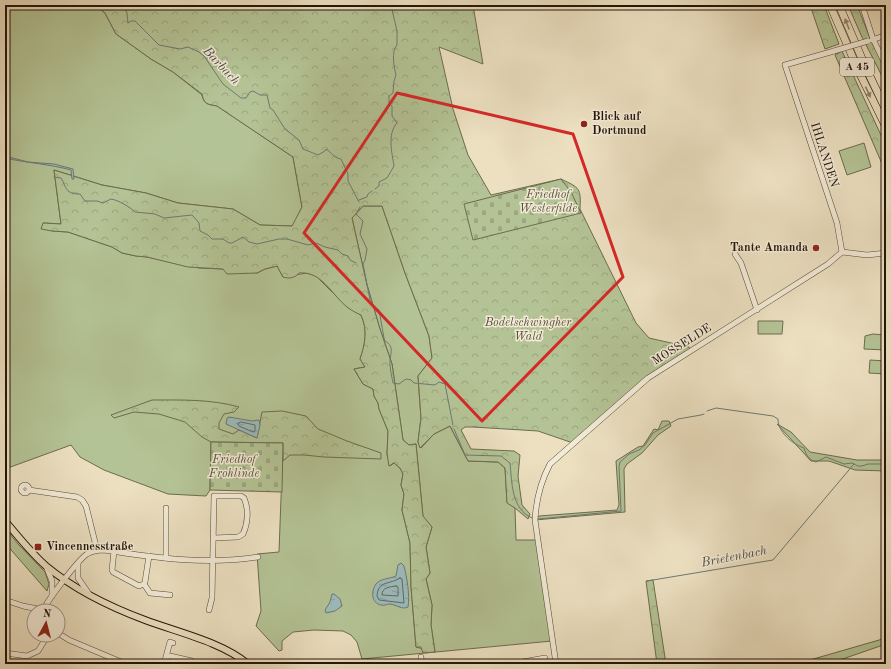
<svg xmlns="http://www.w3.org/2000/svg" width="891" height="669" viewBox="0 0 891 669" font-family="'Old Standard TT',serif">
<defs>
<pattern id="forest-crowns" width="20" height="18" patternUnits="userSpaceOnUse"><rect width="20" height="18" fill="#b4c395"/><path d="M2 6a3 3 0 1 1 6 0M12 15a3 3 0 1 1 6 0" fill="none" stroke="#9aa77f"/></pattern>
<pattern id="cemetery-stones" width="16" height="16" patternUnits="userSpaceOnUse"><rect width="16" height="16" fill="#b4c395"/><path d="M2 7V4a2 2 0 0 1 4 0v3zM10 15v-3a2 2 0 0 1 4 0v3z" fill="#9aa77f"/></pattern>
<pattern id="water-ripples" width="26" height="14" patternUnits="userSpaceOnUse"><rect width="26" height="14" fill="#9cbbbc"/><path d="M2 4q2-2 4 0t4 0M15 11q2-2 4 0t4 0" fill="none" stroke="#86a0a0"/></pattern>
</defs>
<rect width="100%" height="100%" fill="#ece0c1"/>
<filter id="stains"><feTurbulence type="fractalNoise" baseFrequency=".005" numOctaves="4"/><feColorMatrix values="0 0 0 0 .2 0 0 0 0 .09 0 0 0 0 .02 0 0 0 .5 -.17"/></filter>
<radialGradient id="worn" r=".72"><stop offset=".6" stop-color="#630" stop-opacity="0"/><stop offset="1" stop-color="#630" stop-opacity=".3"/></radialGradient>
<!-- grass -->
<g fill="#b4c395" stroke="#6c6c4f">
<path d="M5,5H95L105,13L116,34L151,59L173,72L202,95C204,105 208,104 217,106L293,157L302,207L293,226L260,225L233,209L178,203L146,193L102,185L54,170L61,224L43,223L52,231L68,232L112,247L122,253L136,256L147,257L199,268L223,269L257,273L265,269L277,266L283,277L307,273L316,276L347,307L361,315C368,330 365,345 360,359L365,367L354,369L363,384L373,389L374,396L378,403L379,409L388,431L387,454L390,466L394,463L400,468L403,474L401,485L404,494L402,510L410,543L411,587L416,647L435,652L431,625L432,605L426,579L430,573L426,547L432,527L423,517L416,444L409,445L403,440L392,364L380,329L367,285L352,218L363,206H382L405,273L429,336L432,358L418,376L421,418L418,442L421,448L434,434L450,426L468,461L498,462L505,468L507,502L515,508L516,540H537L552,641L362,659L357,642L351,635L343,631L314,630L293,632L282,641V650L279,651L256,626L261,611L257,554L279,552L283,444L211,442L210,490L206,496L168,494L104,470L80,457L71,445L5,469Z"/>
<path d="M864,143L871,167L847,175L839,151Z"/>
<path d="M758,321H783L782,334H758Z"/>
<path d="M873,334L886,335V350L864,349L865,336Z"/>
<path d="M870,360L886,361V374L869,373Z"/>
<path d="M662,421H669L671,426L658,435L642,453L627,464L624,469L625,512L535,520L539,516L617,510L619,505L616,461L638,447L643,446L654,429L658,430Z"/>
<path d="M777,424L791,432L810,452L857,460H886V471L855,470L829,461H811Z"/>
<path d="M5,528L18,544L45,572L49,584L47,591L5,543Z"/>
<path d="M886,638V644L837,661L835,664H796Z"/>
</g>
<!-- forest -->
<g fill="url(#forest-crowns)" stroke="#6c6c4f">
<path d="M95,5H473L483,64L439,47L453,109L468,155L491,195L561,179C580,188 581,188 580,209L636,323L649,338L689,347L690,350L658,370L573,443L538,431L473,427H465L461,430L471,449L514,451L520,455L518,476L522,505L530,514L528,519L515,508L507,503L505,468L498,462L468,461L450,426L434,434L420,448L418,442L421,418L418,376L432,358L429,336L405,273L382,206H363L352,218L367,285L380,329L392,364L403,440L409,445L416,444L423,516L432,527L426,547L430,573L426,579L432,605L431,625L435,652L423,653L421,647H416L411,587L410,543L402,510L404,494L401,485L403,474L400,468L394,463L389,466L387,454L388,431L379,409L378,403L374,396L373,389L363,384L354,369L365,367L360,359C365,345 368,330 361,315C356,313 351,310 347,307C331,294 322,271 299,273C295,278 289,279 283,277L277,266L265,269L257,273L227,274L223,269L188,267L147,257L136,256L122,253L112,247L68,232L52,231L41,229L43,223L61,224L54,170L102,185L146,193L178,203L233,209L260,225L292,226L302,207L293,157L217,106C208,104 204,105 202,94L173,72L151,59L116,34L105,13Z"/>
<path d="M810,5H824L839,44L825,49Z"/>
<path d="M848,5H857L872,43L886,69V84L861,35Z"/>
<path d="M842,51L886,146V173L835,55Z"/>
<path d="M152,400C181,400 211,399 239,407L234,412L224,414L219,423V429L233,434L239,430L257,438L262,412L282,411L306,416L318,429L347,441L381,453V459L324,457L304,455H290L283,461V443L211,442L202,437L185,422L159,414L134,412L114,418L111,415Z"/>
<path d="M653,580L666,664H657L646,581Z"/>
</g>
<!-- cemetery -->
<g fill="url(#cemetery-stones)" stroke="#6c6c4f">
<path d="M561,179L571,192L581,213L473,240L464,204Z"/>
<path d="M211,442L283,443L282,492L210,490Z"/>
</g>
<!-- water -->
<g fill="url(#water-ripples)" stroke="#6c7974">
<path d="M5,156L28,162L54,164L73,169L74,179H72L71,170C49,164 27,163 5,158Z"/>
<path d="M229,417L252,421L259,420L260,425L257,438L226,424L227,418Z"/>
<path d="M401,563L404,566C407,577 410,596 408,607C402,610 397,605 390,604C387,604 384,606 381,605C371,603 371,591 376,584C381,578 390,579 396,576L398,565Z"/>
<path d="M332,594H334L340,599L342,606L335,611L326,613L325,610L330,602Z"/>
</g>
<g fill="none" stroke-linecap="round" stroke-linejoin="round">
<!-- shore -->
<g stroke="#606862" stroke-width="1">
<path d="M241,422L255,425V431L253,432L239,426L238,424Z"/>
<path d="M400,578L402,579L404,603L379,600L377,596C378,580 390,585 400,578Z"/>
<path d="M396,586L398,587V596L382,595C382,587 390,587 396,586Z"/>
</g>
<!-- stream -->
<g stroke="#6c7974" stroke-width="1">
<path d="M123,5L127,13L128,23L131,21H135L159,45L180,49L188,47L199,52L204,56L223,84L241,98H246L250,92L253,91L260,95H267L270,108L273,110L285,129L299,140L303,149L318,155L325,151L326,149C332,153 334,158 341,159L348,174V181L359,202"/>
<path d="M54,177L61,178C67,188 65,194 80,194L85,201H97L103,203L111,199C118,200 130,207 135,212L155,214L164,218L192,215L199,223L200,231L208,235L212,239H223L229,243H232L243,237L249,242L257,244L279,239H287L308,245L316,243L325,247L338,250L342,254L348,256L350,260L356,263"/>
<path d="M375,189L379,186V182L387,178L394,166C392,153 387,134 397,123L392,116V106L389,103V96L393,93L394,81L396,75C394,67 391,52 397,45V31L391,5"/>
<path d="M359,200L367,197L368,194L372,191"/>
<path d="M360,207L356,214L363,221L360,234L367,249L365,260L363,264L371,305L379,310L384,338L385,341C396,347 389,355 390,364C390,370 392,377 393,383L399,384L406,379L411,380L414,383L435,385L439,382L445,384L453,425"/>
<path d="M707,411L716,408L773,416L778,419C778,432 792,444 804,448C806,455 809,460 816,462L826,457L844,464L852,463L858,466H862L868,464H886"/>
<path d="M454,429L465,455L501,456L510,463C512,482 511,509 532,518"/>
<path d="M538,519L621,511L619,467L620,462L629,454L639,450L645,445L653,433L678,419L701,415L704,414"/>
<path d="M647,581L773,560L854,464"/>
</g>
<!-- minor casing -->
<g stroke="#554837" stroke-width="6">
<g id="minor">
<path d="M862,5L873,39L886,66"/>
<path d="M872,40L886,35"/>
<path d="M834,51L785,65L837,223L842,252"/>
<path d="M842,252L867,255L886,253"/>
<path d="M735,254L741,263L757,310"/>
<circle cx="25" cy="489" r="4"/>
<path d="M29,490L77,497L82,500L86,506L97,550"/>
<path d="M114,551L112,570L113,572L139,586L144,584L145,582L149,556"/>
<path d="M166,558V508"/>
<path d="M78,564V578L89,594"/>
<path d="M46,566L52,581V596"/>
<path d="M144,584L150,593L170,595"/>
<path d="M5,600L23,606L43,610"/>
<path d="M209,610L212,598L214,496H241L244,498C249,509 248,523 243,534L238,537L214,538"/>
<path d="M43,611C46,602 78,560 87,554C92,551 98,550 104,550C157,558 205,565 258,557"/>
<path d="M58,633L69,640L126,664"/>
<path d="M5,653L27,656L38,651L48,635"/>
<path d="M167,657L170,656L192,661L194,664"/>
<path d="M421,657L422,664"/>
<path d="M164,664L170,642L173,643"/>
<path d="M349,664L352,663"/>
<path d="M511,664L545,658"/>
<path d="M556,664L535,520C536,501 541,481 550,464L648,378L828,264L842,252"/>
</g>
</g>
<!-- major casing -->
<g stroke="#231509" stroke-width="8">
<path id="major" d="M5,521C18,536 31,553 46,566C75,590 110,607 145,620C177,632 222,642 248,664"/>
</g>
<!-- highway casing -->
<g stroke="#231509" stroke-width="8">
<g id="highway">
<path d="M830,5L859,72L886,127"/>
<path d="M839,5L866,68L886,110"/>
</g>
</g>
<!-- minor -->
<use href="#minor" stroke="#f3ebd7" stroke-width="5"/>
<!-- major -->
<use href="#major" stroke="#ece0c1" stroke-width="6"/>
<!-- highway -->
<use href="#highway" stroke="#ece0c1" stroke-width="7"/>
<!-- minor-bridge casing -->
<g stroke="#554837" stroke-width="6" stroke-linecap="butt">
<path id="minor-bridge" d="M834,51L868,41"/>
</g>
<!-- minor-bridge -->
<use href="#minor-bridge" stroke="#f3ebd7" stroke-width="5"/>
</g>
<!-- one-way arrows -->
<defs><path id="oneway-solid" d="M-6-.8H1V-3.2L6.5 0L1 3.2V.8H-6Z"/></defs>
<g fill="#92856e">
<use href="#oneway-solid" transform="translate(847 24) rotate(-112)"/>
<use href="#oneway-solid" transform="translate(868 92) rotate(65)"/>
</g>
<!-- marked area -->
<path fill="none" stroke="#d62828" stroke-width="3" stroke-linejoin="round" d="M397,93L573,134L623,277L482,421L304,233Z"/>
<!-- markers -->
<g fill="#8f2418" stroke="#f3ebd7" stroke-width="1.5">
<circle cx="584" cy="124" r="4"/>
<circle cx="816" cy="248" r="4"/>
<rect x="34" y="543" width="8" height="8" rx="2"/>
</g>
<g text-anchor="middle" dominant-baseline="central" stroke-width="3" stroke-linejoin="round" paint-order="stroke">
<!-- shield labels -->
<rect fill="#f3ebd7" stroke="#615547" stroke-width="1" x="840" y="58" width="34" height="18" rx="3"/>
<g font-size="11" font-weight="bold" fill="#231509">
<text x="857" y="67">A 45</text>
</g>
<!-- poi labels -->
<g font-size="12" font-weight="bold" fill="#231509" stroke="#f3ebd7" text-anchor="start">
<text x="592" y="117">Blick auf<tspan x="592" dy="14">Dortmund</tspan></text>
<text x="808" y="248" text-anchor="end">Tante Amanda</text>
<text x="46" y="547">Vincennesstraße</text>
</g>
<!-- street labels -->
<g font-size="12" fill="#231509" stroke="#f3ebd7">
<text transform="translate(824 155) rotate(72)">IHLANDEN</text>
<text transform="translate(682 345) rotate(-32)">MOSSELDE</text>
</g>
<!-- park labels -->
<g font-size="12" font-style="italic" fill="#56523a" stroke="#f3ebd7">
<text x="548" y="195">Friedhof<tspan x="548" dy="14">Westerfilde</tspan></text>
<text x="528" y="323">Bodelschwingher<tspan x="528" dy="14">Wald</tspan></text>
<text x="234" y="460">Friedhof<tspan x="234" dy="14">Frohlinde</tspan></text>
</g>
<!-- water labels -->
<g font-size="13" font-style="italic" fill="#4d4f48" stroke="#f3ebd7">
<text transform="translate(221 66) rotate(47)">Barbach</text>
<text transform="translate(734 557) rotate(-11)">Brietenbach</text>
</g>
</g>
<!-- margin -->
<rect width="891" height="669" fill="none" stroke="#ece0c1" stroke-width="20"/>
<rect x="6" y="6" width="879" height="657" fill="none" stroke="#231509" stroke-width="2"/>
<rect x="10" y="10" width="871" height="649" fill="none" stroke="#231509"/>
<!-- north arrow -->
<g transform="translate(46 623) rotate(7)"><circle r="19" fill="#f3ebd7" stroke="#a09585"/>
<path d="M0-3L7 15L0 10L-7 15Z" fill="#8f2418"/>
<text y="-6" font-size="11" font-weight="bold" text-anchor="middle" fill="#231509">N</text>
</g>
<rect width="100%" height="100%" filter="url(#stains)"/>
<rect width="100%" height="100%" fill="url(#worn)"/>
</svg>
